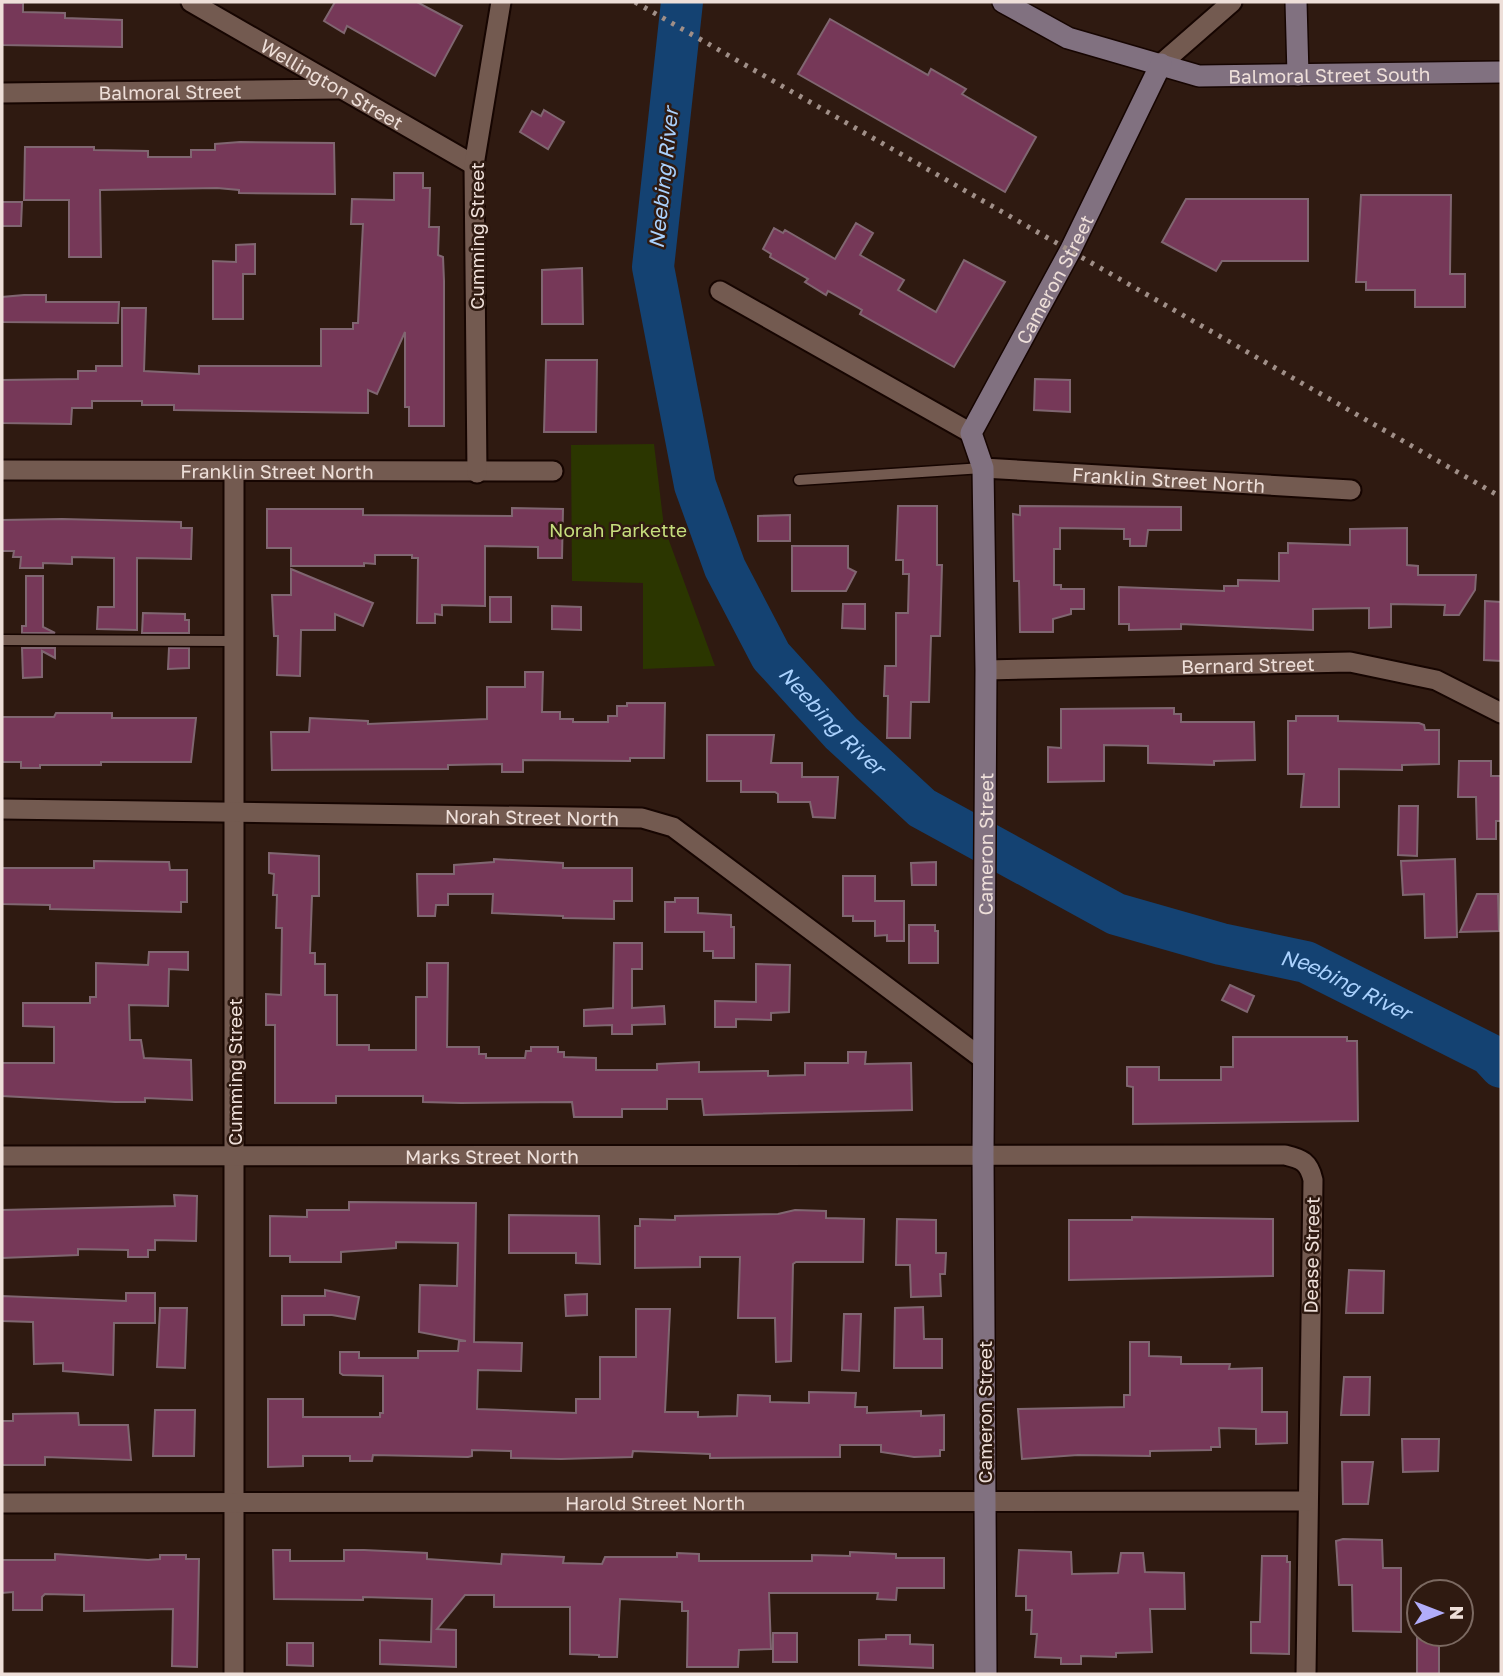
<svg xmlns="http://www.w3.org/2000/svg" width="1503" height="1676" viewBox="0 0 1503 1676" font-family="'Golos Text',sans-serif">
<rect width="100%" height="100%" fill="#2f1a11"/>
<!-- green -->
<path fill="#2b3600" d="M654,444L664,527L715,666L643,669V583L572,581L571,445Z"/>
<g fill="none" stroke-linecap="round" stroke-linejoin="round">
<!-- river -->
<path stroke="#144272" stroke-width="42" id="s1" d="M682,2L653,267L695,485L725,568L771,656L841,733L922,808L1116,914L1221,944L1306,962L1489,1054L1501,1067"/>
</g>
<!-- building -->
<g fill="#763858" stroke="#806671" stroke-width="2">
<path d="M335,2H417L462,26L435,76L347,26L344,33L324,21Z"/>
<path d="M2,3H23V12L65,13V18L122,20V47L2,45Z"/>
<path d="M830,19L928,75L931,69L966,89L962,94L1036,137L1005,192L798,74Z"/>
<path d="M544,110L564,122L548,149L520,132L532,111L541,116Z"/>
<path d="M240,142L334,143L335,194L239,193V190L217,188L100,190L101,257H69V200H24L25,147H94V150L148,151V157H191V150H215V144Z"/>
<path d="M394,173H423V188H430L429,227H439L438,255L443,257L444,281V426H409V407H405V332L377,394L368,390V413L174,410V405H142V401H92V408H72L71,424L2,423V380L78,379V371H96V366H122V308H146L144,371L199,374V366H321V329H353V323H358L363,224H351L352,199L394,200Z"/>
<path d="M1361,195H1451L1450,274H1465V307H1415V290H1366V282H1356Z"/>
<path d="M1186,199H1308V261H1222L1216,271L1162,242Z"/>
<path d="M2,202H22L21,226H2Z"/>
<path d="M856,223L873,233L860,255L904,280L898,290L936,312L964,260L1005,282L954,367L860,314L862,310L828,291L826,295L805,282L808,279L770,257L771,254L763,249L774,228L783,233L785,230L835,259Z"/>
<path d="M255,244V274H243V319H213V261L236,262V245Z"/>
<path d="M582,268L583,324H542V270Z"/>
<path d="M24,295H46V302H119L118,323L2,322V297Z"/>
<path d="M546,360H597L596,432H544Z"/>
<path d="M1035,379L1070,380V412L1034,410Z"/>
<path d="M898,506H937V565H942L940,636H931L929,702H911L910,738H887L888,696H884L885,666H896V613H908L909,574H903V560H896Z"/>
<path d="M1020,506L1181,507V530H1148L1146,546H1130V539H1124V529L1060,528V549H1054V585H1061V589H1084V609H1071V614L1053,619V632H1020L1019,581H1014L1013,514L1020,515Z"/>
<path d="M512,508L563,509L562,558H538V547L485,546V606L442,605V615L435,614V623H417L418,558H412V555H375V564L364,563V566H291V548H267V509H363V515L512,516Z"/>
<path d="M790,515V541H758V516Z"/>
<path d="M62,519L181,522V528H192L191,559L137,558V630L97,629L98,607H114V558L72,557V564L43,563V568H20L21,557H13L14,551H2V520Z"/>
<path d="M1407,528V565L1418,566V575H1476L1475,590L1459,615H1444L1445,605L1391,604V627L1369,628V608L1313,609V630L1181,624V629L1129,630V624H1119V587L1224,591V586H1238V580L1279,581V553H1288V543L1350,545V529Z"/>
<path d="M792,546H848V568L856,572L846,591H792Z"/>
<path d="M291,569L373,603L363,626L335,614V630H301L300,676L277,675L278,636H274L272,595H291Z"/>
<path d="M26,576H43V627L55,633H22V626H26Z"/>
<rect x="490" y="597" width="21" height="25"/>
<path d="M1485,601L1501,602V661L1484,660Z"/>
<path d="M843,604H865V629L842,628Z"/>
<path d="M552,606L581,607V630L552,629Z"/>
<path d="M143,613L185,614V620H189V633H142Z"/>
<path d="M22,648H55V658L42,651V677L23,678Z"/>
<path d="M169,648H189V668L168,669Z"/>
<path d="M525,672H543L542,712H560V719H573V722H608V716H617V706H627V703H665L664,758H630V761L523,760V772H502V764L448,765V769L272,770L271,732H309L310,718L368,721V724L487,719V687H525Z"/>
<path d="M1174,708V714H1181V722H1254L1255,760L1214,761V765L1148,763V746L1104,745V781L1048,782V747L1061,748V709Z"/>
<path d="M56,713H112V718H196L191,762H101V765H40V768H21V762H2V717H54Z"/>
<path d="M1296,716H1338V721L1419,723L1424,725L1425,730H1439V764L1402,765V770L1339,769V807H1301L1304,774H1288V721H1296Z"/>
<path d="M707,735H774L771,763H802V777H838L835,818L813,817L810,802H778V794L775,792H741V781H707Z"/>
<path d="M1459,761H1491V776H1501V821H1496V839H1477L1476,797H1458Z"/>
<path d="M1399,806H1418L1417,856L1398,855Z"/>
<path d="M269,853L319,856V896H312L310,953H315V964H325V995H337V1045H369V1050H416V997H427V963H448L447,1047H479V1054H486V1058H525L526,1051H531V1047H558V1052H564V1057L596,1058V1070H657V1064L699,1062V1072L768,1071V1076L805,1075V1063H848V1052H866L865,1064L911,1063L912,1110L704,1115L702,1099H667V1109H622V1117H574L572,1102L461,1103L423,1102V1096H336V1103H275V1025H266V994L281,995L282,928H276L277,895H273L274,874L269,873Z"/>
<path d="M494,859L563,863V868H632V901H614V919L563,918V916L492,913L493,894H448V905H436L435,916H418L417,874H454V865L494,862Z"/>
<path d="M1455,859L1457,937L1425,938L1424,894L1403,895L1401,861Z"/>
<path d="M94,861L169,862L170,870H187V902H181V912L50,909V905L2,904V868H94Z"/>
<path d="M936,862V885H912L911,863Z"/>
<path d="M843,876H875V901H904V941H887V935L875,936V921H853V916H843Z"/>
<path d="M1477,894H1498L1499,931L1460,932Z"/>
<path d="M675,898H698V913L731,915V927H734V958H713V951H704V932H665V902H675Z"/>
<path d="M909,925H935V931H938V963H909Z"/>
<path d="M614,943H642V969H632V1008L664,1006L665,1024L632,1025V1034H612V1025L584,1026V1010L613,1008Z"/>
<path d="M149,952H188V970L169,969L168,1006L129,1005L130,1040H141L144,1058L191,1060L192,1100L145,1098V1102H115L2,1096V1063H54V1027L23,1026V1003H90V997H96V963L148,965Z"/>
<path d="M756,964L790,965L789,1012L771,1013V1020L736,1019V1027H715V1001L756,1002Z"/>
<path d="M1230,985L1254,996L1247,1012L1222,1000Z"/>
<path d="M1233,1037H1347V1041H1357L1358,1121L1133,1124V1087L1127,1086V1067H1159V1080H1221V1067H1233Z"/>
<path d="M174,1195L197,1196L196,1241L155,1240V1250H148V1257H128V1250L78,1249V1255L2,1258V1210L175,1206Z"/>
<path d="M349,1202L476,1203L474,1342L522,1343L521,1371L478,1370L477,1409L576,1413V1399H600V1357H636V1309H670L665,1412H698V1417L737,1416L738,1395L770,1396V1402L809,1403V1392L856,1393L855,1407H867V1413L921,1411V1416L944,1415V1450H940V1456L914,1457L881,1452V1445H840V1457L710,1458V1454L633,1451L632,1457L561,1459L511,1458V1451L472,1450V1456L468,1457L373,1455L372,1461H350V1456H303V1466L268,1467V1399H303V1417H380V1413H383V1376L343,1375L340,1373V1352H359V1358H418V1351H458L459,1341H466L419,1332L420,1285L457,1286L458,1243L396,1242V1248L341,1252V1262H290V1256H270V1216L307,1217V1210H349Z"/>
<path d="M795,1210L826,1211V1218L864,1219L863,1262H796L793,1264L791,1361L776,1362L775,1318H738L740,1257H700V1267L635,1268V1226H640V1219L675,1220V1216L778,1214Z"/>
<path d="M509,1215L599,1216L600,1264L576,1263V1253H509Z"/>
<path d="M1132,1217L1273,1219V1276L1069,1280V1220H1132Z"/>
<path d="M897,1219L936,1220V1253H946L945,1274H940L941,1296L911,1297L910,1265H896Z"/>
<path d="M1349,1270L1384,1271L1383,1313H1346Z"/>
<path d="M325,1290L359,1297L355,1319L332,1315H304V1325H282V1296H325Z"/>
<path d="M126,1293H155V1323H114L113,1375L63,1371V1363L34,1364L33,1322L2,1321V1296L126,1301Z"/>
<path d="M587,1294V1315L566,1316L565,1295Z"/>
<path d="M923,1307L924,1339H942V1368H894L895,1308Z"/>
<path d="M160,1308H187L185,1368L157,1367Z"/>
<path d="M844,1314H861L859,1371L842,1370Z"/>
<path d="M1130,1342H1149V1356L1181,1357V1364H1230L1229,1369L1262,1368V1412H1287V1443L1256,1444V1429L1219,1428L1220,1447H1211V1450L1150,1451V1456L1078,1455L1022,1459L1018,1409L1124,1407V1395H1130Z"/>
<path d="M1344,1377H1370L1369,1415H1341Z"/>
<path d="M155,1410H195L194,1456H153Z"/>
<path d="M78,1413L79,1425H128L131,1460L45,1457V1465H2V1421H13V1414Z"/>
<path d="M1402,1439H1439L1438,1471L1403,1472Z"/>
<path d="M1342,1462H1373L1368,1504H1343Z"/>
<path d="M1343,1539L1382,1540L1383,1568H1401V1632L1353,1631L1352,1585H1339L1336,1541Z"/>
<path d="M273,1550H290V1561H344V1550H364L427,1553V1559L501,1564L502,1554L564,1557L563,1563L602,1564L605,1557H677V1553L699,1554V1561H812V1555L850,1556V1552L896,1554V1558H944V1588H897L896,1600L877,1599L878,1593H769L771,1649L739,1650L738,1667H687L688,1611H682V1602L620,1599L617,1657H599V1655L570,1654V1607H494V1595H465L437,1629L456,1630V1667L380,1664V1640L431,1642L432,1599L363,1597V1600L274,1599Z"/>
<path d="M1019,1550L1071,1552L1072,1574L1118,1573L1121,1553H1143L1145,1572L1184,1573L1185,1609H1150L1152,1652L1116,1653V1657L1081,1656V1664H1061V1658L1035,1657L1037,1634H1031L1032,1610H1026V1596H1016Z"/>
<path d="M55,1554L148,1560L160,1559V1555H186V1559H199L197,1667L172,1666L173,1609L84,1611V1595L45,1594L42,1597V1610H13V1592L2,1593V1560H55Z"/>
<path d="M1262,1556H1287V1562H1290L1289,1654L1251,1653V1622H1260Z"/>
<rect x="773" y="1633" width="24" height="29"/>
<rect x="1417" y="1634" width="22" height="40"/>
<path d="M886,1635H910V1644L933,1645V1668L859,1665V1640L886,1639Z"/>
<path d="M287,1643H313V1666L287,1665Z"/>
</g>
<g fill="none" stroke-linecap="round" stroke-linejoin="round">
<!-- lane casing -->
<g stroke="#160501" stroke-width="13">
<g id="lane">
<path d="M799,480L983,468"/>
<path d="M2,640L234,641"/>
</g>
</g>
<!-- street casing -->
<g stroke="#160501" stroke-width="23">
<g id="street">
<path id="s2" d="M191,2L474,165"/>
<path d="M1161,64L1232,2"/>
<path id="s3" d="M2,93L338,89"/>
<path d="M720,291L971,433"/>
<path id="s4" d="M983,468L1351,490"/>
<path id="s5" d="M2,470L553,471"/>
<path d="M234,471V1674"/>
<path d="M477,473L474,165L501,2"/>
<path id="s6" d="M986,670L1350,662L1436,680L1501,713"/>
<path id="s7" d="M2,809L642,818L673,827L983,1059"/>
<path id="s8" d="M2,1156L1285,1155C1302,1159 1309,1162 1313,1180L1306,1674"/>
<path id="s9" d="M2,1503L1307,1501"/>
</g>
</g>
<!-- secondary casing -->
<g stroke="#160501" stroke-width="24">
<g id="secondary">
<path id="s10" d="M1003,2L1068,38L1199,76L1501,72"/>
<path d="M1296,2L1298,75"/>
<path id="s11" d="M986,1674L983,1155L986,670L983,468L971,433L1070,251L1161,64"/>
</g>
</g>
<!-- lane -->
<use href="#lane" stroke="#735a50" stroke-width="10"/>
<!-- street -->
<use href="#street" stroke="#735a50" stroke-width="19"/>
<!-- secondary -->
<use href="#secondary" stroke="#817180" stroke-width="21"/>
<!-- rail -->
<path stroke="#a08f88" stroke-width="5" stroke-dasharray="3.5 7" stroke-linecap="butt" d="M635,2L1501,497"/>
</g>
<g text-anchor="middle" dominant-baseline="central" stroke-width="5" stroke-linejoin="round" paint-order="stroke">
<!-- street labels -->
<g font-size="19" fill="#eedfd9" stroke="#2f1a11">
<text stroke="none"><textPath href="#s10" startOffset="341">Balmoral Street South</textPath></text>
<text stroke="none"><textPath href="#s2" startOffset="163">Wellington Street</textPath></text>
<text stroke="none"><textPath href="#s3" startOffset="168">Balmoral Street</textPath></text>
<text transform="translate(476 236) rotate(-90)">Cumming Street</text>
<text stroke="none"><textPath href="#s11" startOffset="1418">Cameron Street</textPath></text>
<text stroke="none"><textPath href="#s5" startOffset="275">Franklin Street North</textPath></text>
<text stroke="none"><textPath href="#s4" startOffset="186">Franklin Street North</textPath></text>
<text stroke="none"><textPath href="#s6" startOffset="262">Bernard Street</textPath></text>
<text stroke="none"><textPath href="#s7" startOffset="530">Norah Street North</textPath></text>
<text stroke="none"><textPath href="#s11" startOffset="830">Cameron Street</textPath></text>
<text transform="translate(234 1072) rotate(-90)">Cumming Street</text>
<text stroke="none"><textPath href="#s8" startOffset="490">Marks Street North</textPath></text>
<text transform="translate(1311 1255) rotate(-89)">Dease Street</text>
<text transform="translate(984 1412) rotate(-90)">Cameron Street</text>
<text stroke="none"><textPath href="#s9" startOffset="653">Harold Street North</textPath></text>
</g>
<!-- park labels -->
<g font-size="19" fill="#c6de7d" stroke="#2f1a11">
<text x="618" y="529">Norah Parkette</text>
</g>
<!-- water labels -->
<g font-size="21" font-style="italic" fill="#aad1fd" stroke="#2f1a11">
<text transform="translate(663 178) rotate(-84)">Neebing River</text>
<text stroke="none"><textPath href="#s1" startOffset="765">Neebing River</textPath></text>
<text stroke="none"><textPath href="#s1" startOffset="1353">Neebing River</textPath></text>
</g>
</g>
<!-- border -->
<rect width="1503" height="1676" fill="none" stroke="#eedfd9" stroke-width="7"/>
<!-- north arrow -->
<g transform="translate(1440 1613) rotate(90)"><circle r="33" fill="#2f1a11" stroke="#7b6961" stroke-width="2"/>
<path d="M0-5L12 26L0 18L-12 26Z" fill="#b1adfa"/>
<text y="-10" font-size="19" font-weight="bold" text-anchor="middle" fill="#eedfd9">N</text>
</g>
</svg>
